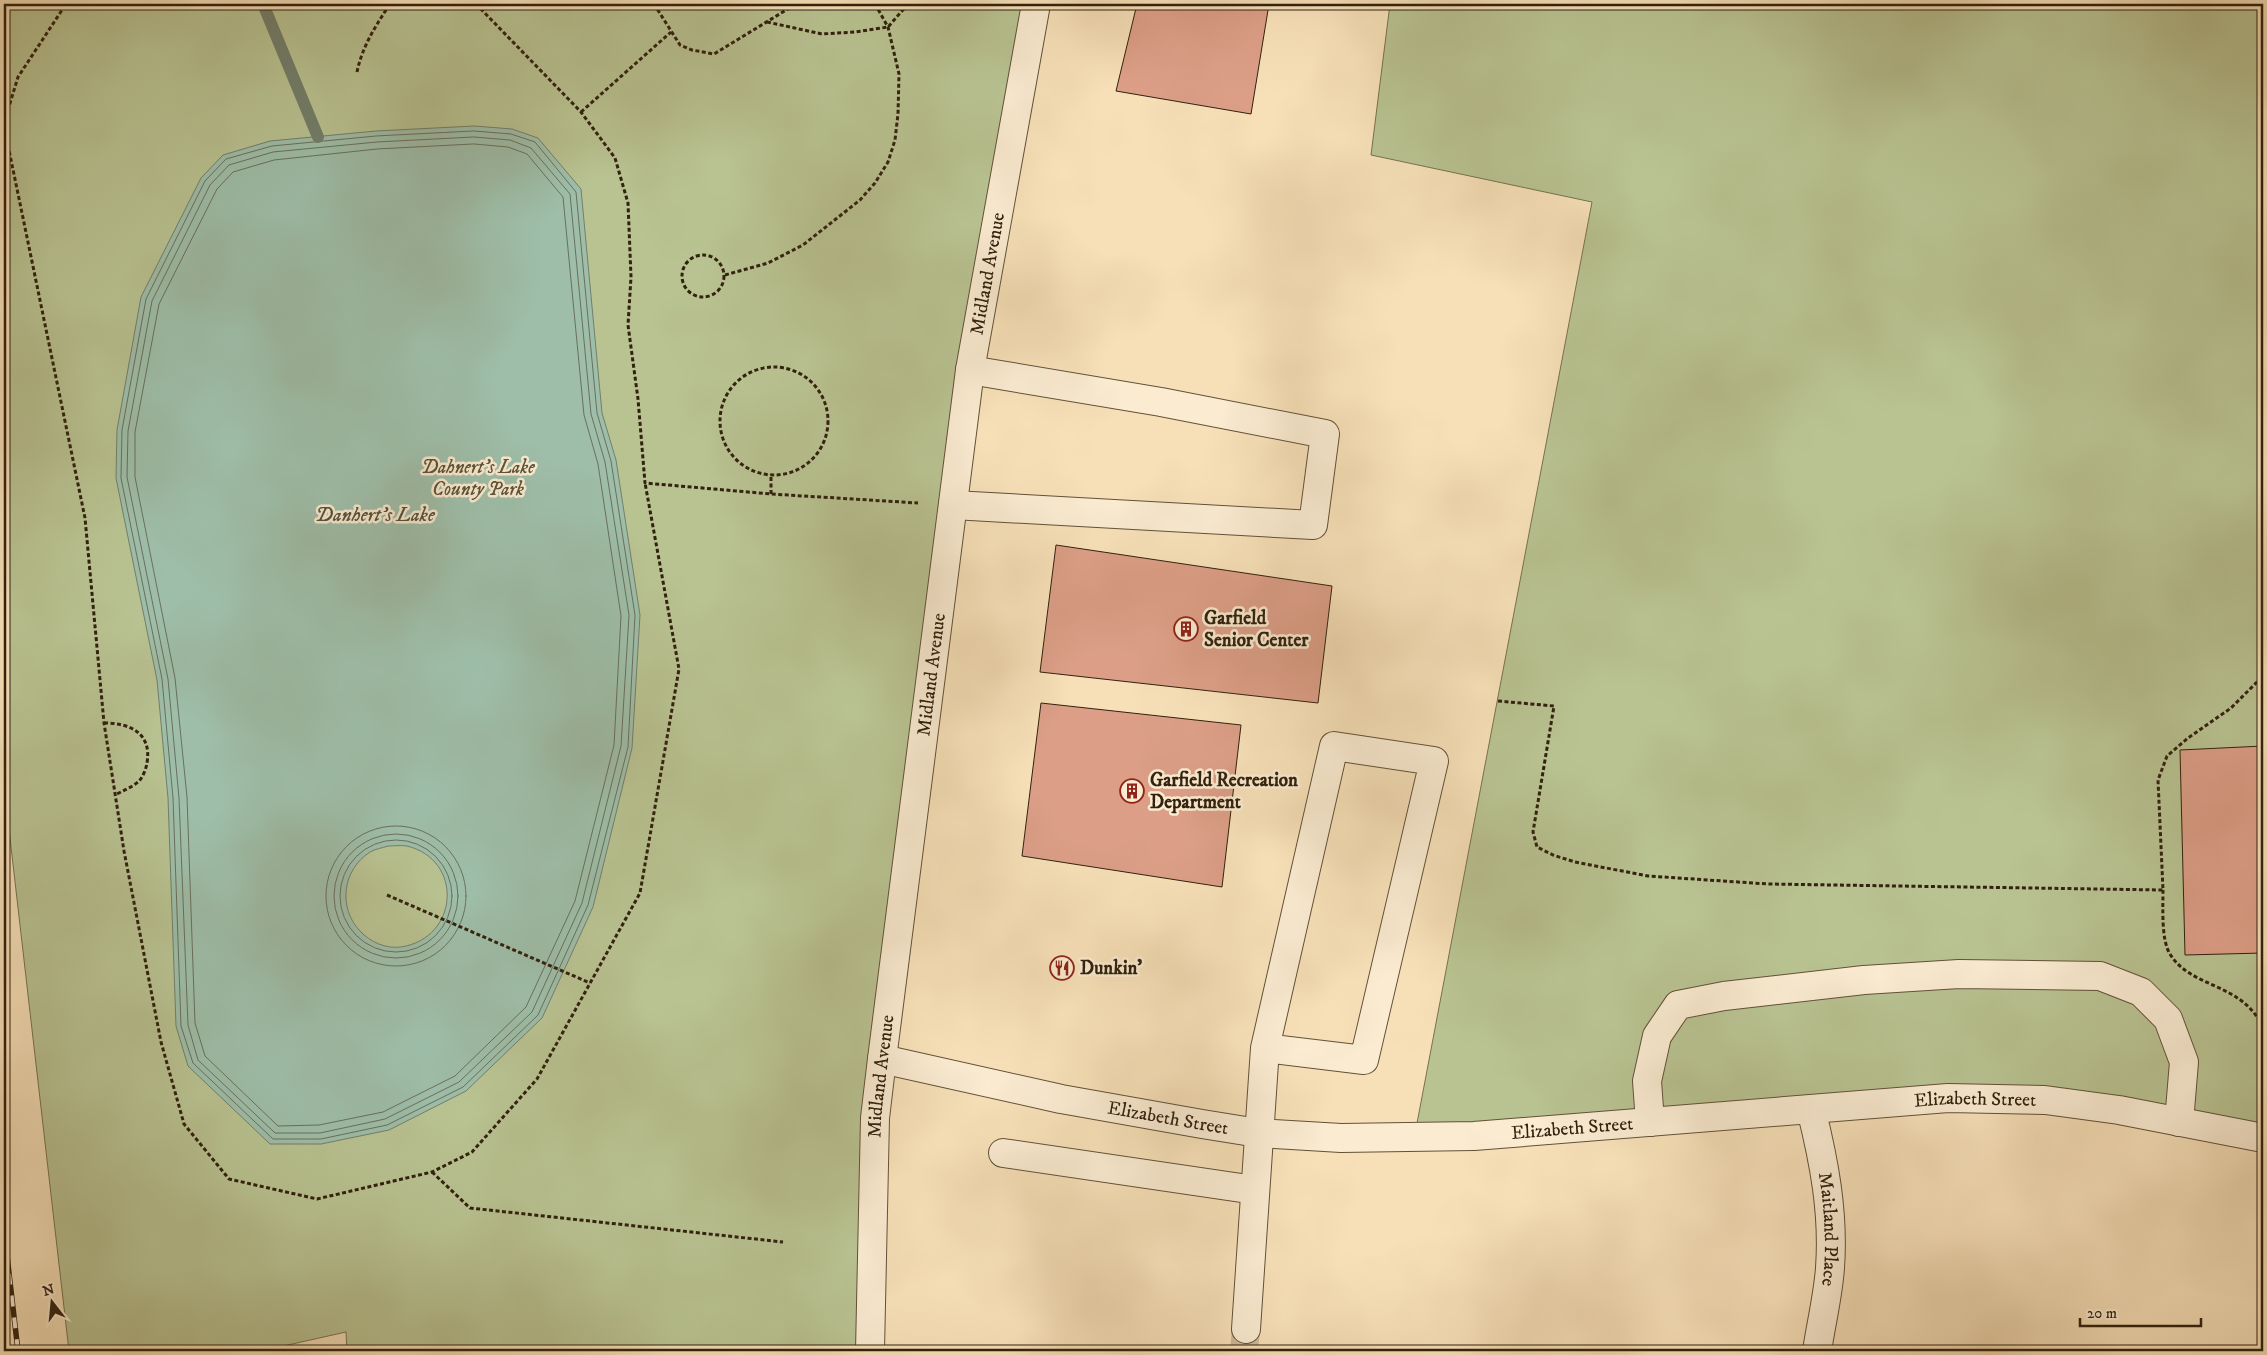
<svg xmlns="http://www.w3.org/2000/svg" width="2267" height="1355" viewBox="0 0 2267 1355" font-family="'IM FELL DW Pica',serif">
<rect width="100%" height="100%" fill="#f7e0b8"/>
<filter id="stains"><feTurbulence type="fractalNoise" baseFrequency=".004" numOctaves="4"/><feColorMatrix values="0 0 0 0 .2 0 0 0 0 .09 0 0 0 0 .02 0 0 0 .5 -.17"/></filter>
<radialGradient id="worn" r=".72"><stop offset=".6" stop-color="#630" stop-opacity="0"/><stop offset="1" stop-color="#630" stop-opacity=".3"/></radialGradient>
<!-- green -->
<g fill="#b9c392" stroke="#757250">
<path d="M4,4H1036L882,1059L870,1351H347L346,1332L261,1351H69L4,786Z"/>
<path d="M1390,4H2263V1135L2019,1093L1414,1139L1592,202L1371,155Z"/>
</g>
<!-- water -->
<path fill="#9ebea9" stroke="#727f6b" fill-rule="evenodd" d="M474,126L512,129L538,138L581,189L602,413L616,460L640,615L632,748L593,907L542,1018L466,1091L389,1130L321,1144H270L188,1066L176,1026L168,798L157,680L116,478L117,430L141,297L201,178L223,155L270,141L376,131ZM388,846C394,846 401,845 407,846C464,860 459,938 401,947C386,949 370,942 360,931C338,908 342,870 370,852C375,849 382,848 388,846Z"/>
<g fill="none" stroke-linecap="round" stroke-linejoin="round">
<!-- shore -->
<g stroke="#68705c" stroke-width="1">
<path d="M474,131L511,134L535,142L576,192L597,413L611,461L635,615L628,747L588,905L538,1015L463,1087L387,1125L321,1139H273L193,1063L181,1026L173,798L162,679L121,478L122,430L146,299L205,181L226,159L272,146L376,136Z"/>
<path d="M474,137L510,140L531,148L570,194L591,414L605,462L629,615L621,746L582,903L532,1012L459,1082L385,1119L320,1133H275L198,1060L188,1025L179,798L168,679L127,477L128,431L152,301L210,185L229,165L273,152L377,142Z"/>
<path d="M474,144L508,147L527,154L563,197L584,415L598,464L621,616L614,745L575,901L526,1007L455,1076L383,1112L319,1125L278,1126L205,1056L195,1023L187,797L175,678L135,477V432L159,304L217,189L233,172L274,160L377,149Z"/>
<circle cx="396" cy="896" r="70"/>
<circle cx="396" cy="896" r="62"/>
<circle cx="396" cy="896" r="56"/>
</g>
<!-- stream -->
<path stroke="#727f6b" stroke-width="12" d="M263,4L318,137"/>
</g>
<!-- building -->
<g fill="#dc9e87" stroke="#31210e">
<path d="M1137,4H1269L1251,114L1116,91Z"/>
<path d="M1056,545L1332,586L1318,703L1040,672Z"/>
<path d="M1041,703L1241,725L1222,887L1022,856Z"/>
<path d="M2263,746V953L2185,955L2180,750Z"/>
</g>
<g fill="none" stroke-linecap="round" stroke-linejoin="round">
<!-- minor-tunnel -->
<path stroke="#cfba96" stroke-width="28" stroke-dasharray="28 14" stroke-linecap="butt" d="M1244,1351L1246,1329"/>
<!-- minor casing -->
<g stroke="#625138" stroke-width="30">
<g id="minor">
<path d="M953,505L1313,525L1325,434L1161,402L970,370"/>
<path id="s1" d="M882,1059L1061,1099L1202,1124L1258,1133L1341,1138L1474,1136L1948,1098L2045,1100L2119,1110L2263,1138"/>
<path id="s2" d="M1811,1109C1824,1161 1834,1213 1830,1268C1828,1296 1821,1324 1817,1351"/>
<path d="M1650,1122L1647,1081L1657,1036L1678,1005L1724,996L1864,980L1959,974L2100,976L2141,992L2168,1019L2184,1062L2179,1122"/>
<path d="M1003,1153L1255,1190"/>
<path d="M1246,1329L1265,1048L1334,746L1434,761L1364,1060L1265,1048"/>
<path id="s3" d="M870,1351L875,1118L882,1059L970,370L1036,4"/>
</g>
</g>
<!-- path -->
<g stroke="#31210e" stroke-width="3" stroke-dasharray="4 2.5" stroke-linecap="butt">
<path d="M476,4L581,112L615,158L628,203L631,277L628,325L638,399L645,483L771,494L918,503"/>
<path d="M654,4L680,45L692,50L714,54L796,4"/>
<path d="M767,22L822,34L855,32L888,27L908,4"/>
<path d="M357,72C362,47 376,25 390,4"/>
<path d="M581,112L671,32"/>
<path d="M4,123L18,77L66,4"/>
<path d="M4,126L85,518L104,723L124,851L161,1042L184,1124L229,1179L317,1199L432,1172L472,1152L537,1079L640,893L679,669L645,483"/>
<circle cx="703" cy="276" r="21"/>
<path d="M725,275L768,263L803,245L860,200L875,183L888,162L895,140L898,114L899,74L888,27L875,4"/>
<circle cx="774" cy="421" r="54"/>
<path d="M771,494V474"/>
<path d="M1498,701L1554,706L1533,832L1537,847L1553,855L1575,862L1648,876L1768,884L2163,890L2158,780L2167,756L2188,738L2231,708L2263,676"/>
<path d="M104,723C130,723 152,733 147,763C146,769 143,777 139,781C133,787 122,791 115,795"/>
<path d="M2163,890C2163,907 2161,940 2170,954C2191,989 2243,982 2263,1028"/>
<path d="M387,895L590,983"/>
<path d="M432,1172L470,1208L783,1242"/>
</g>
<!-- minor -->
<use href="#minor" stroke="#faebd1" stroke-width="28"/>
<!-- rail casing -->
<g stroke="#31210e" stroke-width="5.5">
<path id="rail" d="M4,1230L18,1351"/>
</g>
<!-- rail -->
<use href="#rail" stroke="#faebd1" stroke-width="4" stroke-dasharray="11" stroke-linecap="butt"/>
</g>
<!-- icons -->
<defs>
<g id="building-ring" transform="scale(1.25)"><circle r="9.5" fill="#faebd1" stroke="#8f2418" stroke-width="1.5"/><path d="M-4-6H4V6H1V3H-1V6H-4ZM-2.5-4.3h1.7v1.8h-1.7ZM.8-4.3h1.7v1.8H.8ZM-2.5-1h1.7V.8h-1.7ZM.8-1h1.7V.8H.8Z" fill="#8f2418"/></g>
<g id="restaurant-ring" transform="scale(1.25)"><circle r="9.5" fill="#faebd1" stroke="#8f2418" stroke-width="1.5"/><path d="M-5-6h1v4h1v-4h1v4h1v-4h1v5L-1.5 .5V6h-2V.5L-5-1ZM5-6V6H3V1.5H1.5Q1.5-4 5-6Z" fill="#8f2418"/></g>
</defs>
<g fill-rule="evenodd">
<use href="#building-ring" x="1186" y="629"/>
<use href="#building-ring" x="1132" y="791"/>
<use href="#restaurant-ring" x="1062" y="968"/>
</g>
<g text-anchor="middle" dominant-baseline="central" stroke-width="5" stroke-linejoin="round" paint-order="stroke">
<!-- street labels -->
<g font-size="19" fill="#31210e" stroke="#faebd1">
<text stroke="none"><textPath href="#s3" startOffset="1085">Midland Avenue</textPath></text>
<text stroke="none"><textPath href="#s3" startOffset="680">Midland Avenue</textPath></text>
<text stroke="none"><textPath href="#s3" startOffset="275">Midland Avenue</textPath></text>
<text stroke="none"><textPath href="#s1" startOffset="1102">Elizabeth Street</textPath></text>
<text stroke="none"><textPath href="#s1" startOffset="292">Elizabeth Street</textPath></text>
<text stroke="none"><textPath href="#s1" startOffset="698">Elizabeth Street</textPath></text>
<text stroke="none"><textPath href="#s2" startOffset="122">Maitland Place</textPath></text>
</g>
<!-- park labels -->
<g font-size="19" font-style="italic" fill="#5a5236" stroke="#faebd1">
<text x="478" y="467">Dahnert's Lake<tspan x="478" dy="22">County Park</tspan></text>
</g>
<!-- poi labels -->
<g font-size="19" font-weight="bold" fill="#31210e" stroke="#faebd1" text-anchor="start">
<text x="1204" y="618">Garfield<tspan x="1204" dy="22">Senior Center</tspan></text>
<text x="1150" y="780">Garfield Recreation<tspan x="1150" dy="22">Department</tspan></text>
<text x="1080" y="968">Dunkin'</text>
</g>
<!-- water labels -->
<g font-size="20" font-style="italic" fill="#52503c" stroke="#faebd1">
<text x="375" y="515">Danhert's Lake</text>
</g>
</g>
<!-- margin -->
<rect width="2267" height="1355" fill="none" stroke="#f7e0b8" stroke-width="20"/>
<rect x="5" y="5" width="2257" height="1345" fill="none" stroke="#31210e" stroke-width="2.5"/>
<rect x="10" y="10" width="2247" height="1335" fill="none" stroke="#31210e"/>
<!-- north arrow -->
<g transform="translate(52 1302) rotate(344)" stroke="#faebd1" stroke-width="4" paint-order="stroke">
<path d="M0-4L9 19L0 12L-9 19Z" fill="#31210e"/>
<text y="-8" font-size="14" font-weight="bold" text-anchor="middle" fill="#31210e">N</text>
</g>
<!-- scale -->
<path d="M2080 1318v8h121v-8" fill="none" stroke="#31210e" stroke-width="2.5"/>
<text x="2087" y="1318" font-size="15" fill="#31210e" stroke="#faebd1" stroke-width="4" paint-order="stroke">20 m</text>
<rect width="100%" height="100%" filter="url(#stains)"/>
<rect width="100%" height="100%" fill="url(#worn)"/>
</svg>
